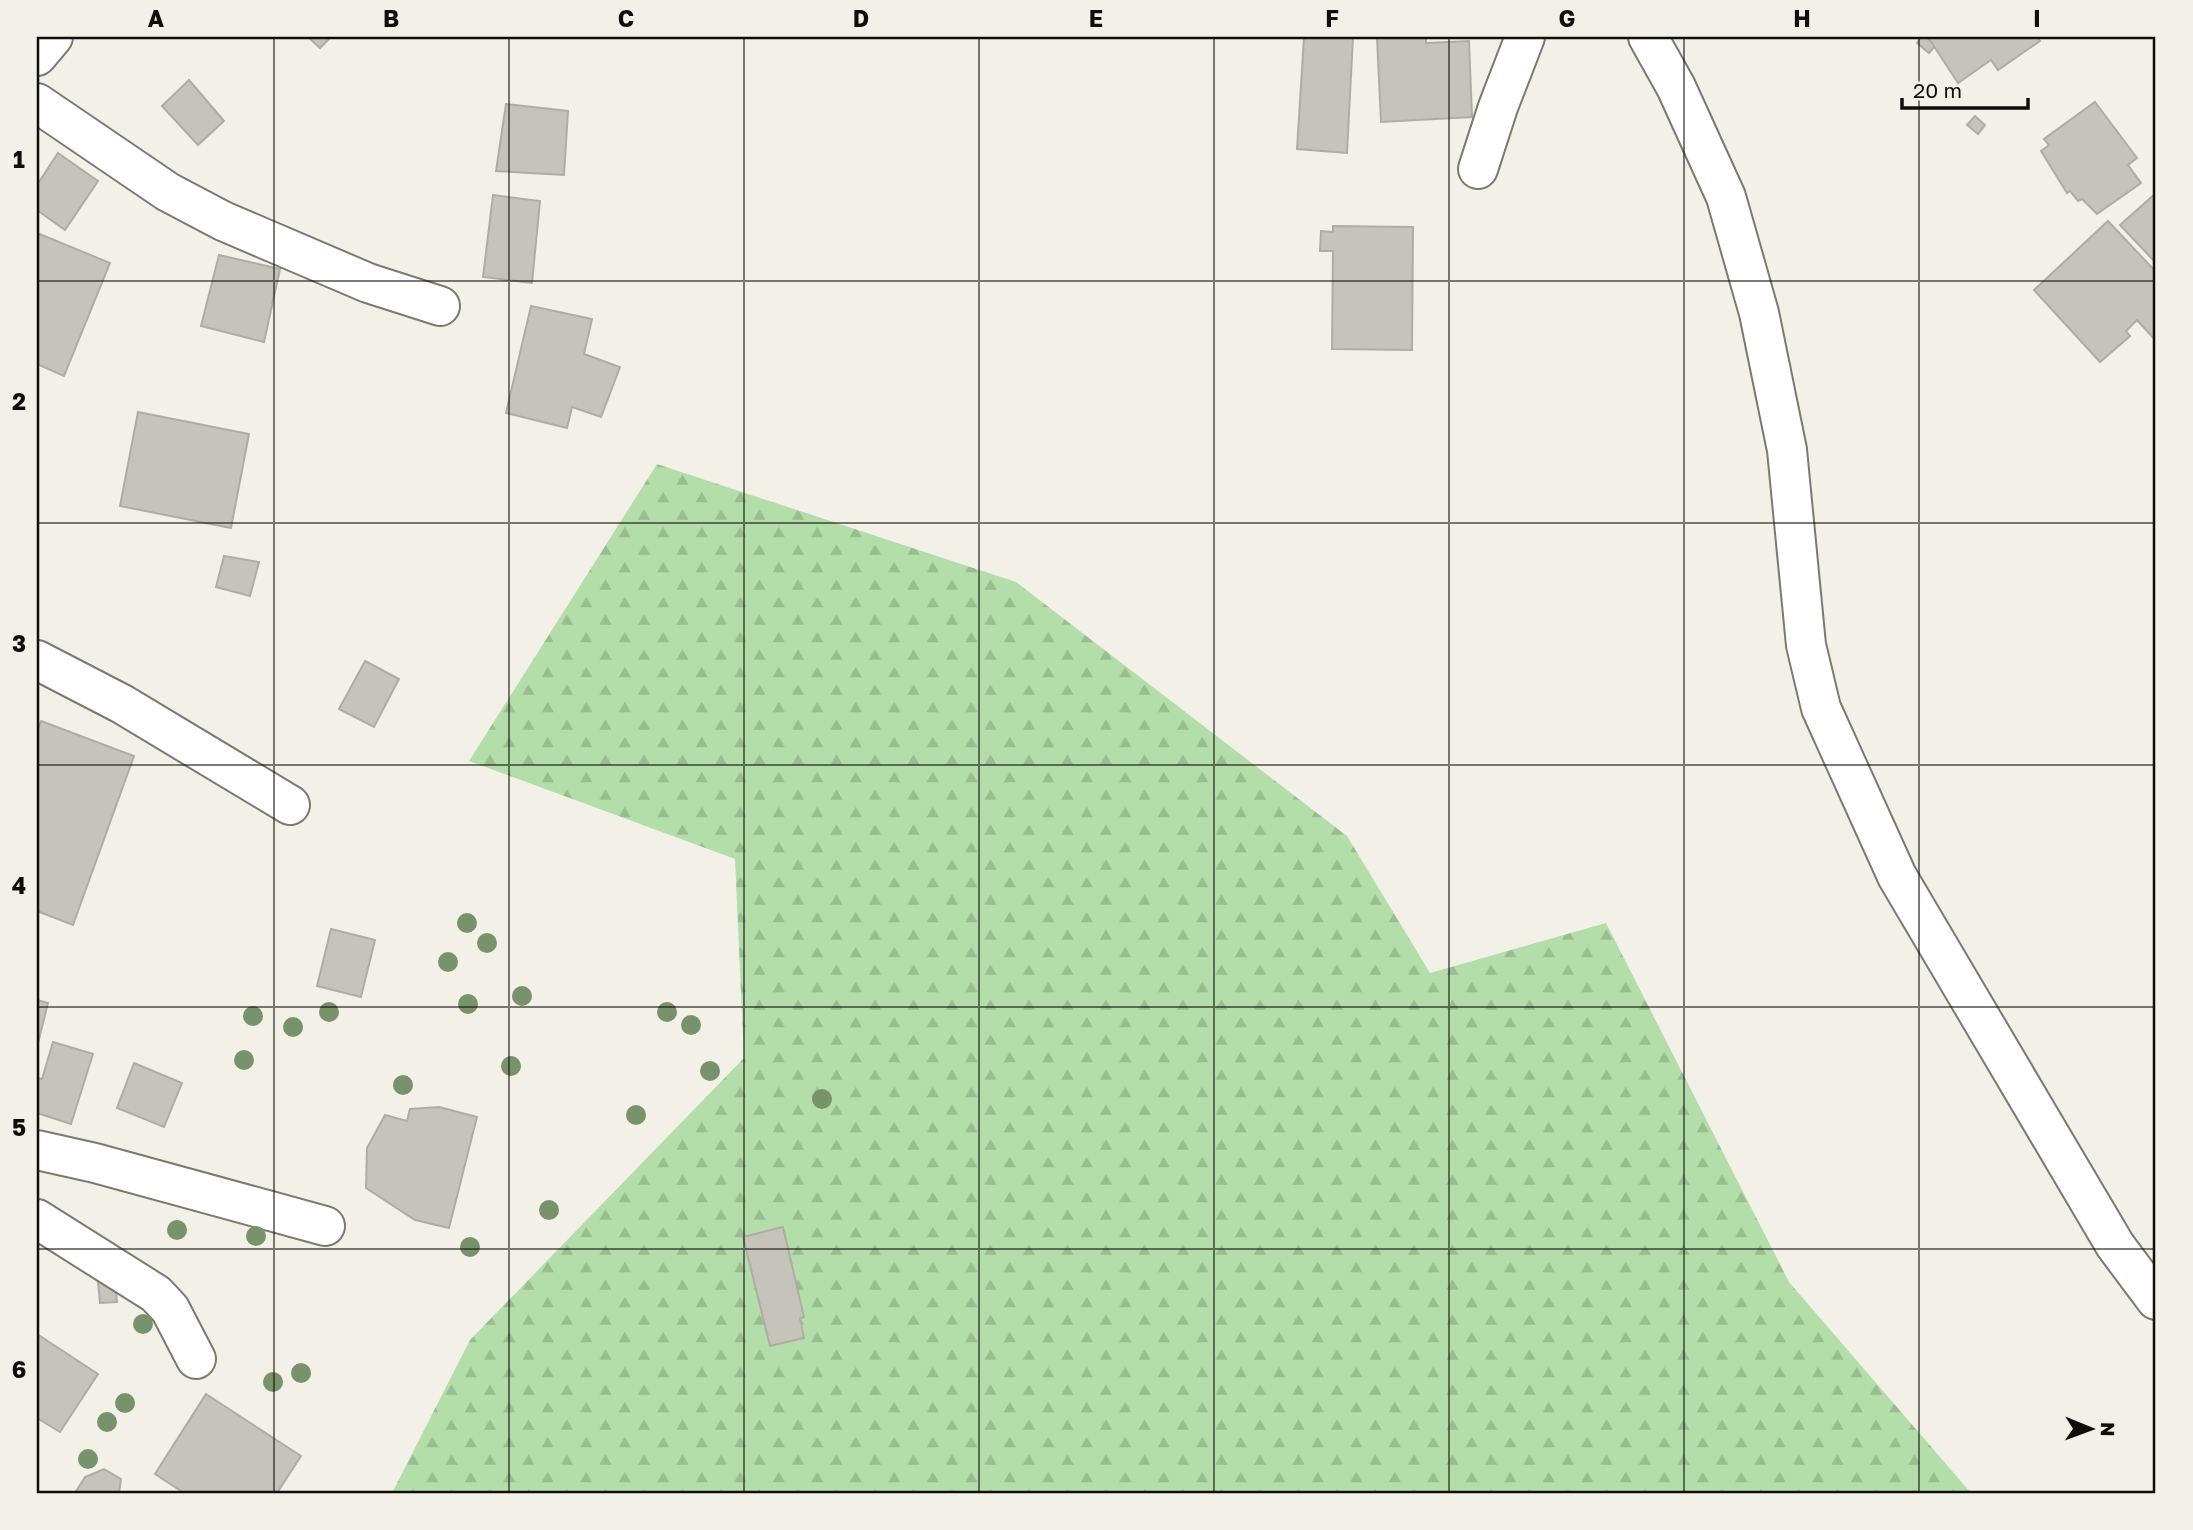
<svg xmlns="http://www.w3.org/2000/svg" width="2193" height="1530" viewBox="0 0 2193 1530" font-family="'Golos Text',sans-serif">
<defs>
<pattern id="forest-firs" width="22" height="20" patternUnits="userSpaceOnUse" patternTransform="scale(1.75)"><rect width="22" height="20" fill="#b3deaa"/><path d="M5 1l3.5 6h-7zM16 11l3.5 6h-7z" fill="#99bd91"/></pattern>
</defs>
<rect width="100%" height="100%" fill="#f3f1e7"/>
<!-- forest -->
<path fill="url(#forest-firs)" d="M657,464L1016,582L1347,836L1430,973L1606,923L1789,1282L1971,1493H392L470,1340L744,1058L735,859L469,761Z"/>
<!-- building -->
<g fill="#c6c3ba" stroke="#afada3" stroke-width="2">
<path d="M308,37H331L320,48Z"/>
<path d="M1304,37H1353L1347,153L1297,149Z"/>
<path d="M1377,37H1426V43L1469,41L1472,117L1381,122Z"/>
<path d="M1921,37H1927L1935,46L1929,53L1917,43Z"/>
<path d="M1928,37H2037L2040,41L1998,70L1991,60L1958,83Z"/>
<path d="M189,80L224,121L198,145L162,106Z"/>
<path d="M2095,102L2137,158L2128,165L2141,183L2097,214L2082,199L2078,201L2070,191L2067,193L2041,151L2049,145L2044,139Z"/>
<path d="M506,104L568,111L564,175L496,171Z"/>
<path d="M1975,116L1985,125L1978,134L1967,125Z"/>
<path d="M58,153L98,181L65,230L37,210V185Z"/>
<path d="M2156,193V263L2120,225Z"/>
<path d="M493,195L540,201L532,283L483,277Z"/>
<path d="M2108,221L2156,272V341L2137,320L2126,331L2130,336L2100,362L2034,290Z"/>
<path d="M1333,226L1413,227L1412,350L1332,349L1333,251H1320L1321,231L1333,232Z"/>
<path d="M37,233L110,263L64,376L37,364Z"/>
<path d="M219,255L280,269L264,342L201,326Z"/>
<path d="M531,306L592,319L584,354L620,367L601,417L572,407L567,428L506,413Z"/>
<path d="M138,412L249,434L231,528L120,506Z"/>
<path d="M224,556L259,562L250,596L216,587Z"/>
<path d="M365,661L399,679L374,727L339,709Z"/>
<path d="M41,721L134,756L73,925L37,911V732Z"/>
<path d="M331,929L375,940L361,997L317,986Z"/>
<path d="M37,1000L48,1003L37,1047Z"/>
<path d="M53,1042L93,1054L71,1124L37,1113V1078L42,1079Z"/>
<path d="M134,1063L182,1083L164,1127L117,1108Z"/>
<path d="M439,1107L477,1117L449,1228L415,1220L366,1188L367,1148L385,1115L407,1121L410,1109Z"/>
<path d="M783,1227L804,1317L800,1318L804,1338L770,1346L743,1237Z"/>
<path d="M115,1281L117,1302L100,1303L98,1282Z"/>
<path d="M37,1334L98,1374L60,1432L37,1418Z"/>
<path d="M206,1394L301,1456L277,1493H184L155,1474Z"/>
<path d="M104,1469L121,1479L119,1493H75L85,1477Z"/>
</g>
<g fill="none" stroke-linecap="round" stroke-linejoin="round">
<!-- minor casing -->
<g stroke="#7b7970" stroke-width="42">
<g id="minor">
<path d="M1648,37L1676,87L1726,197L1759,313L1787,450L1806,645L1821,708L1897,876L2115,1245L2156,1300"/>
<path d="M37,103L168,192L223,221L368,283L440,306"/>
<path d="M1478,169L1498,107L1525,37"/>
<path d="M37,660L122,704L290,805"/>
<path d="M37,1150L95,1163L325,1226"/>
<path d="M37,1219L156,1294L170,1309L196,1359"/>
</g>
</g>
<!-- tertiary casing -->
<g stroke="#7b7970" stroke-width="42">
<path id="tertiary" d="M37,56L53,37"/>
</g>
<!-- minor -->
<use href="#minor" stroke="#fff" stroke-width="38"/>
<!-- tertiary -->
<use href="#tertiary" stroke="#fff" stroke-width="38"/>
</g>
<!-- trees -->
<g fill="#78936c">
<circle cx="467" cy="923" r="10"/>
<circle cx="487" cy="943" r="10"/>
<circle cx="448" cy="962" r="10"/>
<circle cx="522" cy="996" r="10"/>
<circle cx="468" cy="1004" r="10"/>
<circle cx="329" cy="1012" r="10"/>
<circle cx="667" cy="1012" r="10"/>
<circle cx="253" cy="1016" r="10"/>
<circle cx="691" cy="1025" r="10"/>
<circle cx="293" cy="1027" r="10"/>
<circle cx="244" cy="1060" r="10"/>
<circle cx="511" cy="1066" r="10"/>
<circle cx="710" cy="1071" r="10"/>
<circle cx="403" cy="1085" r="10"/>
<circle cx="822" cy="1099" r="10"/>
<circle cx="636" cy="1115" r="10"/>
<circle cx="549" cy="1210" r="10"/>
<circle cx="177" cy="1230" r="10"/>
<circle cx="256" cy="1236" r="10"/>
<circle cx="470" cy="1247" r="10"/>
<circle cx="143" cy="1324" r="10"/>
<circle cx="301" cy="1373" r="10"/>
<circle cx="273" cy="1382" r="10"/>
<circle cx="125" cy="1403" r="10"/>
<circle cx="107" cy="1422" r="10"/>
<circle cx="88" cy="1459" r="10"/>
</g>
<!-- grid -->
<path fill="none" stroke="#0f0e0b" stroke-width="2" stroke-opacity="0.55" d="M274,37V1493M509,37V1493M744,37V1493M979,37V1493M1214,37V1493M1449,37V1493M1684,37V1493M1919,37V1493M37,281H2156M37,523H2156M37,765H2156M37,1007H2156M37,1249H2156"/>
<!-- border -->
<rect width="2193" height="1530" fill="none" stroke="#f3f1e7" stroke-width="77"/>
<!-- north arrow -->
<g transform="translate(2091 1429) rotate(91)" stroke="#f3f1e7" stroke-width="5" paint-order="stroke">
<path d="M0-5L12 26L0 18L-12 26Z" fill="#0f0e0b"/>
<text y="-10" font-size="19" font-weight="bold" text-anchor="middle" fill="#0f0e0b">N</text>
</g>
<!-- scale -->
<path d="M1902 98v10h126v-10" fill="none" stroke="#0f0e0b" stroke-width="3.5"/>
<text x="1913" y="98" font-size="21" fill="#0f0e0b" stroke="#f3f1e7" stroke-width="5" paint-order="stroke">20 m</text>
<rect x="38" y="38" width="2116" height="1454" fill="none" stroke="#0f0e0b" stroke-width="2.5"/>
<g font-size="23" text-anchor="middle" font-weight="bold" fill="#0f0e0b">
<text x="156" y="27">A</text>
<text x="391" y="27">B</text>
<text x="626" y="27">C</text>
<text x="861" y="27">D</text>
<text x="1096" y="27">E</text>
<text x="1332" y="27">F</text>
<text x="1567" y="27">G</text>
<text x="1802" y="27">H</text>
<text x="2037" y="27">I</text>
<text x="19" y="168">1</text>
<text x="19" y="410">2</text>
<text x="19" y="652">3</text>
<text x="19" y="894">4</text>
<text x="19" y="1136">5</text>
<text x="19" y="1378">6</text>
</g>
</svg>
